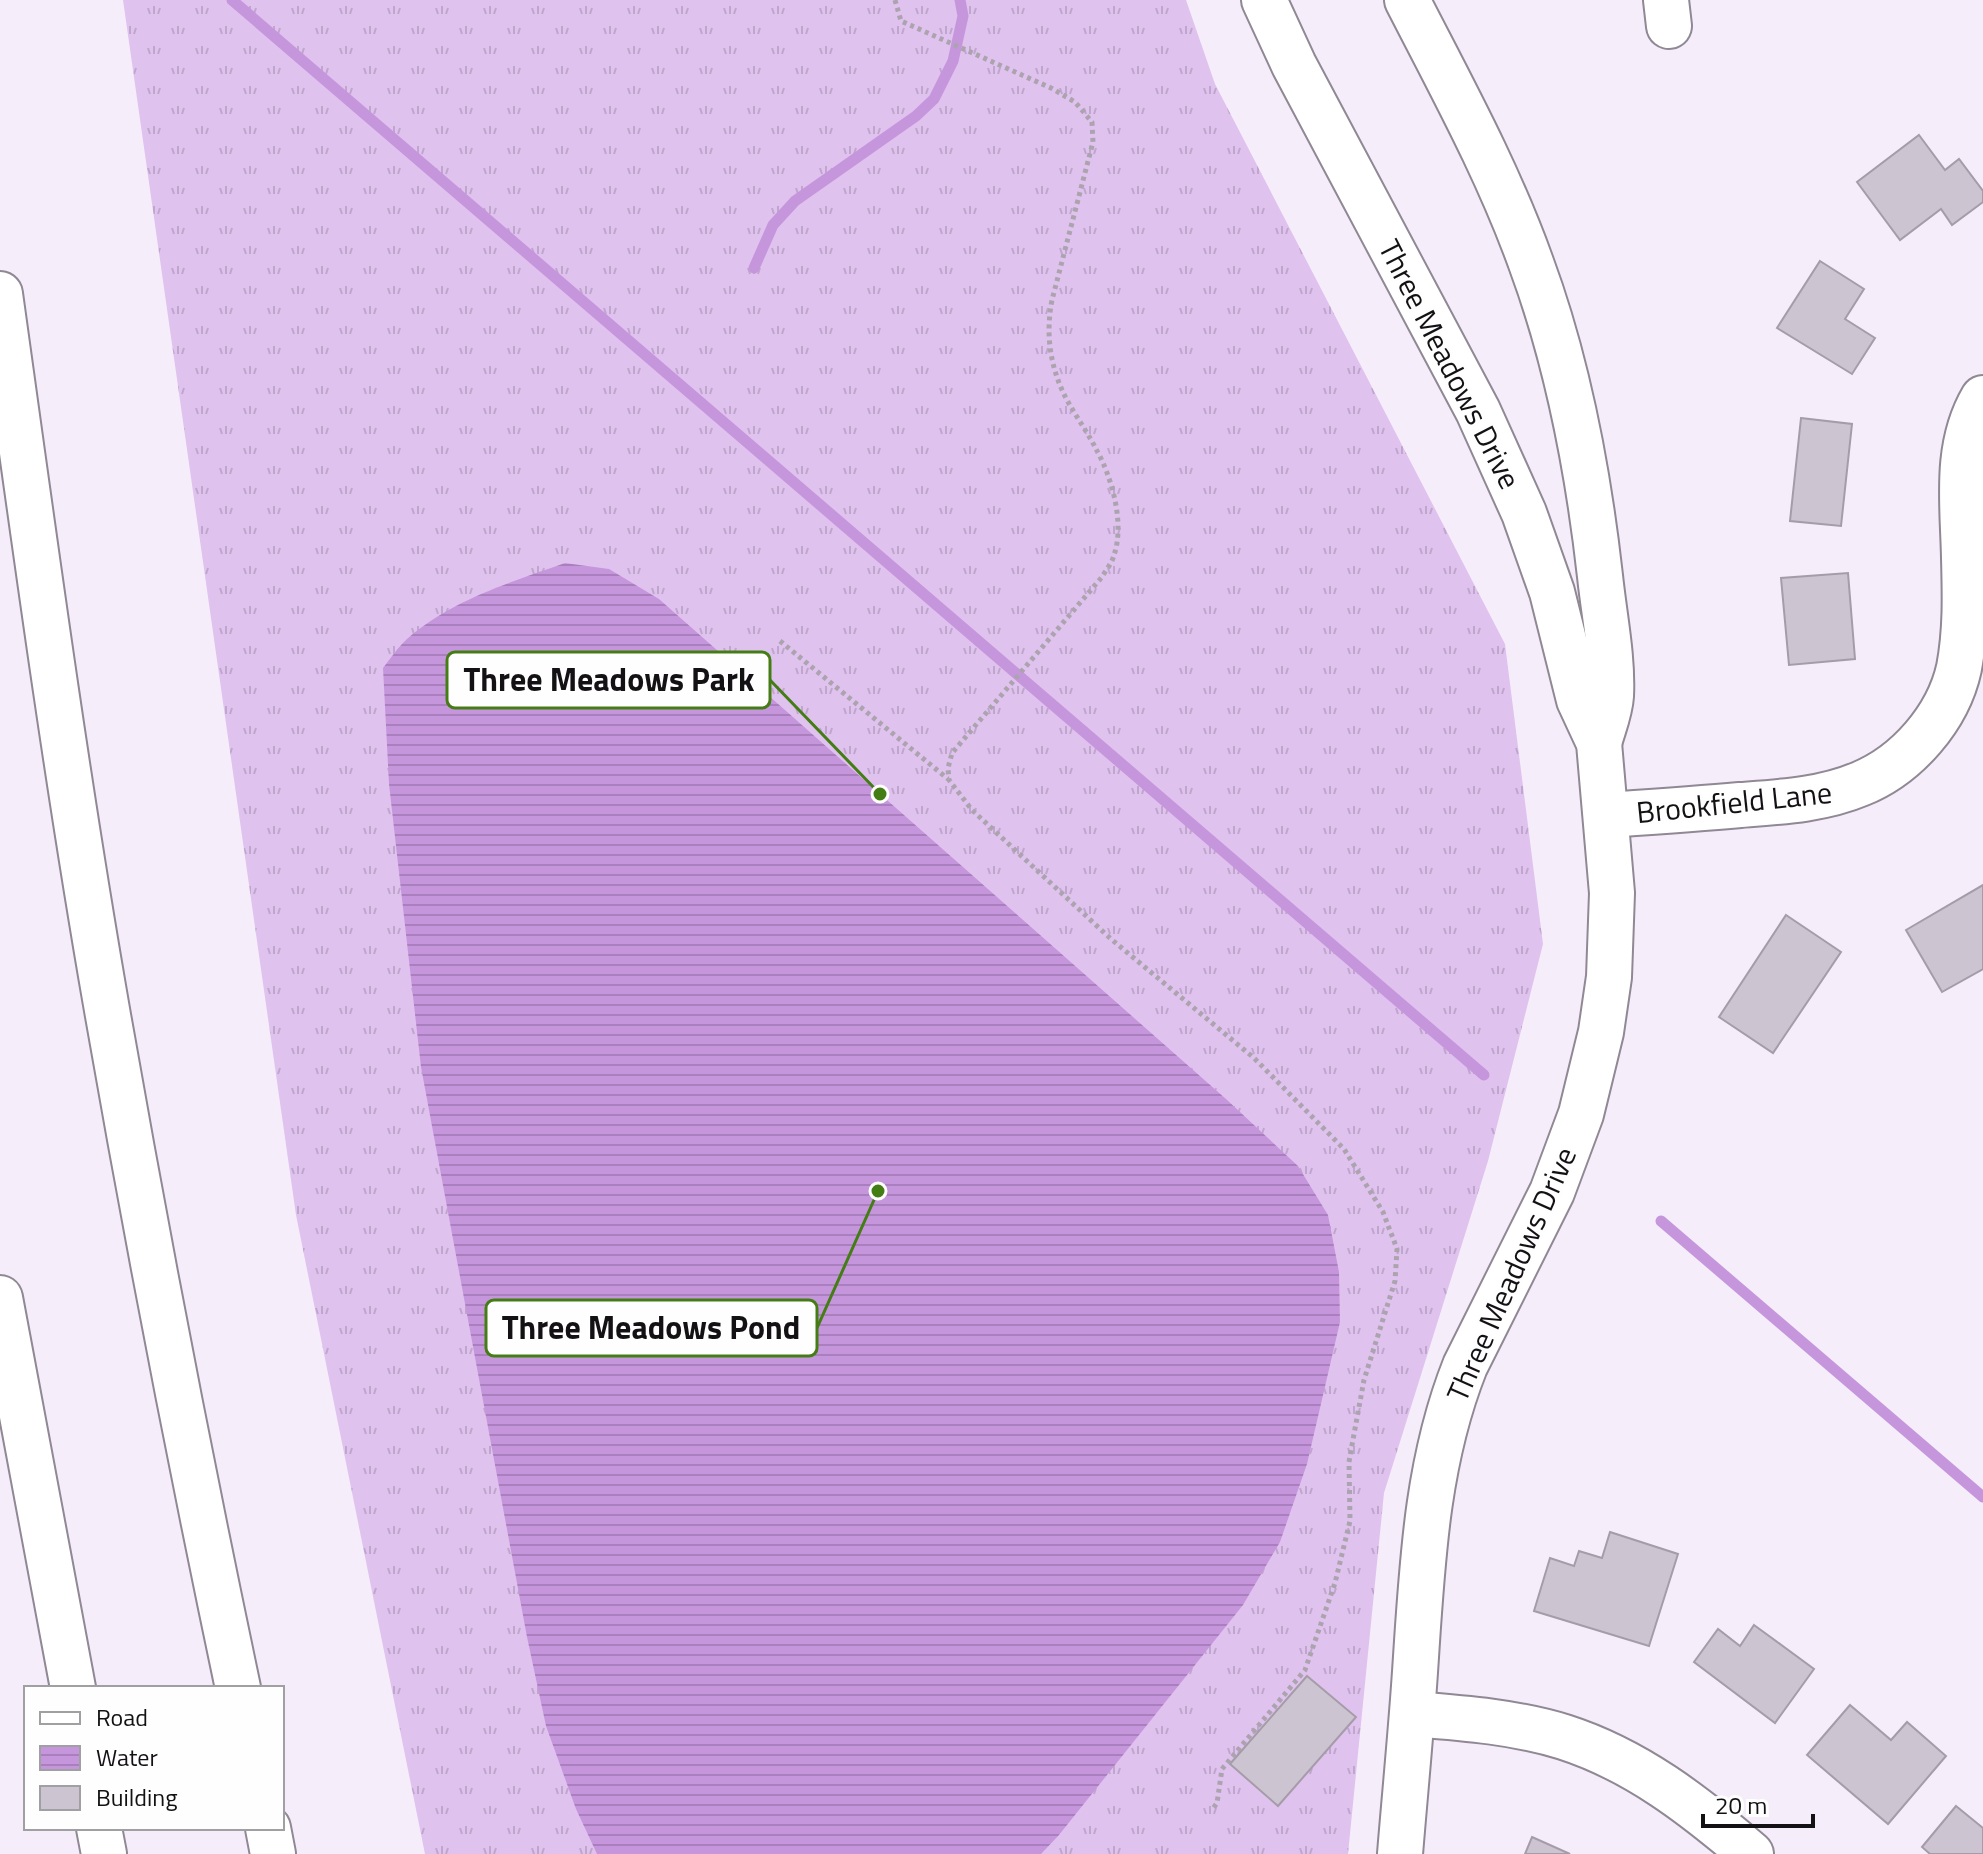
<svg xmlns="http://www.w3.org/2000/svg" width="1983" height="1854" viewBox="0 0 1983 1854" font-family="'Titillium Web',sans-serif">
<defs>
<pattern id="grass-tufts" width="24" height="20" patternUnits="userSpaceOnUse" patternTransform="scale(2)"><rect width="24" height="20" fill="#e0c2ef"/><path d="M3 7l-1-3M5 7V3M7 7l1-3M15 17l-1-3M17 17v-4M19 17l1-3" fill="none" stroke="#bfa6cc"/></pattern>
<pattern id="water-rules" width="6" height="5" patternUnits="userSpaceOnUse" patternTransform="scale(2)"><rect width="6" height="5" fill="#c696dd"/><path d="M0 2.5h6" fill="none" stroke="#a980bd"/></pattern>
</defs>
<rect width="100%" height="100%" fill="#f6edfb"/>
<!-- grass -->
<path fill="url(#grass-tufts)" d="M123,0H1186L1215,84L1505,644L1543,944L1488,1161L1384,1493L1348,1854H425L296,1215Z"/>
<!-- water -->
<path fill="url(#water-rules)" d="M565,563L609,569L659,599L1226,1099L1298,1166L1328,1215L1339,1272L1340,1322L1307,1464L1280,1542L1243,1605L1059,1835L1041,1854H597L576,1809L546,1726L527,1637L421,1067L389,784L383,668C390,659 398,647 407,639C451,600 511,582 565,563Z"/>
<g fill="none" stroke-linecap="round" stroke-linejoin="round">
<!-- stream -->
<g stroke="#c696dd" stroke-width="11">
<path d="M232,0L1484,1075"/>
<path d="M754,268L773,225L795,201L916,116L934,99L953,61L963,16L960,0"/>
<path d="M1661,1221L1983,1497"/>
</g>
</g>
<!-- building -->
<g fill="#cdc4d1" stroke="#a59ca9" stroke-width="2">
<path d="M1919,135L1945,170L1959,159L1983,191V202L1952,225L1941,209L1900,240L1857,182Z"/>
<path d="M1820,261L1864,289L1845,319L1875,338L1852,374L1777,328Z"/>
<path d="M1801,418L1852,424L1841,526L1790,521Z"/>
<path d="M1848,573L1855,659L1789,665L1781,578Z"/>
<path d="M1983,885V969L1942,992L1906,930Z"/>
<path d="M1786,915L1841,952L1773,1053L1719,1017Z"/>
<path d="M1610,1532L1678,1554L1649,1646L1534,1611L1550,1558L1574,1566L1579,1551L1602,1558Z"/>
<path d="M1754,1625L1814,1669L1775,1723L1694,1662L1718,1629L1740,1646Z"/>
<path d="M1307,1676L1356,1717L1278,1806L1230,1764Z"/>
<path d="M1850,1705L1891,1740L1907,1722L1946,1756L1888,1824L1807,1755Z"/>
<path d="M1956,1806L1983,1828V1854H1930L1922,1847Z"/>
<path d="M1532,1837L1570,1854H1525Z"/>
</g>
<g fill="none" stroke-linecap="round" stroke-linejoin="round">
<!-- minor casing -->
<g stroke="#908894" stroke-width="48">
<g id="minor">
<path d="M1264,0L1294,65L1478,411L1524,513L1552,592L1579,700L1599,743L1612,893L1609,977L1601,1032L1581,1114L1552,1192L1465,1366C1426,1464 1422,1567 1415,1672C1411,1732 1405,1793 1400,1854"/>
<path d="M1407,0C1451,86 1498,171 1531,263C1568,363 1588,469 1600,576C1604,615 1613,657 1611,696C1610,712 1603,728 1599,743"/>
<path d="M1666,0L1669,26"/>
<path d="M1607,815C1651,812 1696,809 1740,805C1780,802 1822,800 1860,784C1907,765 1948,718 1959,668C1966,631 1965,595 1964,558C1963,504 1954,447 1983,398"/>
<path d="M1413,1714C1463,1718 1516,1722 1564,1737C1636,1760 1695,1806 1751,1854"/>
</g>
</g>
<!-- highway casing -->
<g stroke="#908894" stroke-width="48">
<g id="highway">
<path d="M0,294C33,531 65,769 106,1004C146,1233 190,1461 238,1688"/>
<path d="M0,1298L73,1688"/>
<path d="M99,1828L104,1854"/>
<path d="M268,1828L273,1854"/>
</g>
</g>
<!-- path -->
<g stroke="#aba4af" stroke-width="5" stroke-dasharray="4 4" stroke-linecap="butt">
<path d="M895,0L901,21L1051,88L1075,102L1092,122L1093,142L1052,300C1046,331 1049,360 1062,390C1071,410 1086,429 1096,449C1112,477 1125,524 1114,555C1112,563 1106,570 1102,577L952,753L948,768L949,780L972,810L1111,939L1254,1058L1344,1149L1383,1212L1397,1249L1395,1281L1364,1380L1352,1445L1349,1462L1350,1521L1335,1583L1305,1670L1222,1769L1217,1803L1212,1810"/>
<path d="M780,641L948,779"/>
</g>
<!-- minor -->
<use href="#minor" stroke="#fff" stroke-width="44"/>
<!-- highway -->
<use href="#highway" stroke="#fff" stroke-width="44"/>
</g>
<g text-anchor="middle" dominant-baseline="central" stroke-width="7" stroke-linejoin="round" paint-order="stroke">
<!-- street labels -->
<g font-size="30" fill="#141115" stroke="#fefefe">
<text transform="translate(1450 364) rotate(63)">Three Meadows Drive</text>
<text transform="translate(1734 802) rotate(-6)">Brookfield Lane</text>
<text transform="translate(1511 1274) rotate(-66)">Three Meadows Drive</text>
</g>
</g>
<!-- callouts -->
<path fill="none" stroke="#447d14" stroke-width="3" d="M880 794L770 680M878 1191L817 1328"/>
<g fill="#447d14" stroke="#fefefe" stroke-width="3">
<circle cx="880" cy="794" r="8"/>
<circle cx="878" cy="1191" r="8"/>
</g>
<g fill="#fefefe" stroke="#447d14" stroke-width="3">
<rect x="447" y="652" width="323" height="56" rx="8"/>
<rect x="486" y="1300" width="331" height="56" rx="8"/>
</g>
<g font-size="32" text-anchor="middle" font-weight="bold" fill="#141115">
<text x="609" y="691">Three Meadows Park</text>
<text x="651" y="1339">Three Meadows Pond</text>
</g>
<!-- legend -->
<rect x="24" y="1686" width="260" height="144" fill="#fefefe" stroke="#a09fa1" stroke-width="2"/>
<rect x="40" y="1712" width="40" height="12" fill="#ffffff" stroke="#a09fa1" stroke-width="2"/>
<text x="96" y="1726" font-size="24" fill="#141115">Road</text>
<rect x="40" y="1746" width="40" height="24" fill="url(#water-rules)" stroke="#a09fa1" stroke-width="2"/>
<text x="96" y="1766" font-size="24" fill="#141115">Water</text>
<rect x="40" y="1786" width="40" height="24" fill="#cdc4d1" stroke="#a09fa1" stroke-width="2"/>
<text x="96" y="1806" font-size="24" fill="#141115">Building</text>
<!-- scale -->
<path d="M1703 1814v12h110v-12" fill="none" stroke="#141115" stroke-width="4"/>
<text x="1715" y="1814" font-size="24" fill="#141115" stroke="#fefefe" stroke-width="6" paint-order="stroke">20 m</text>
</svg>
